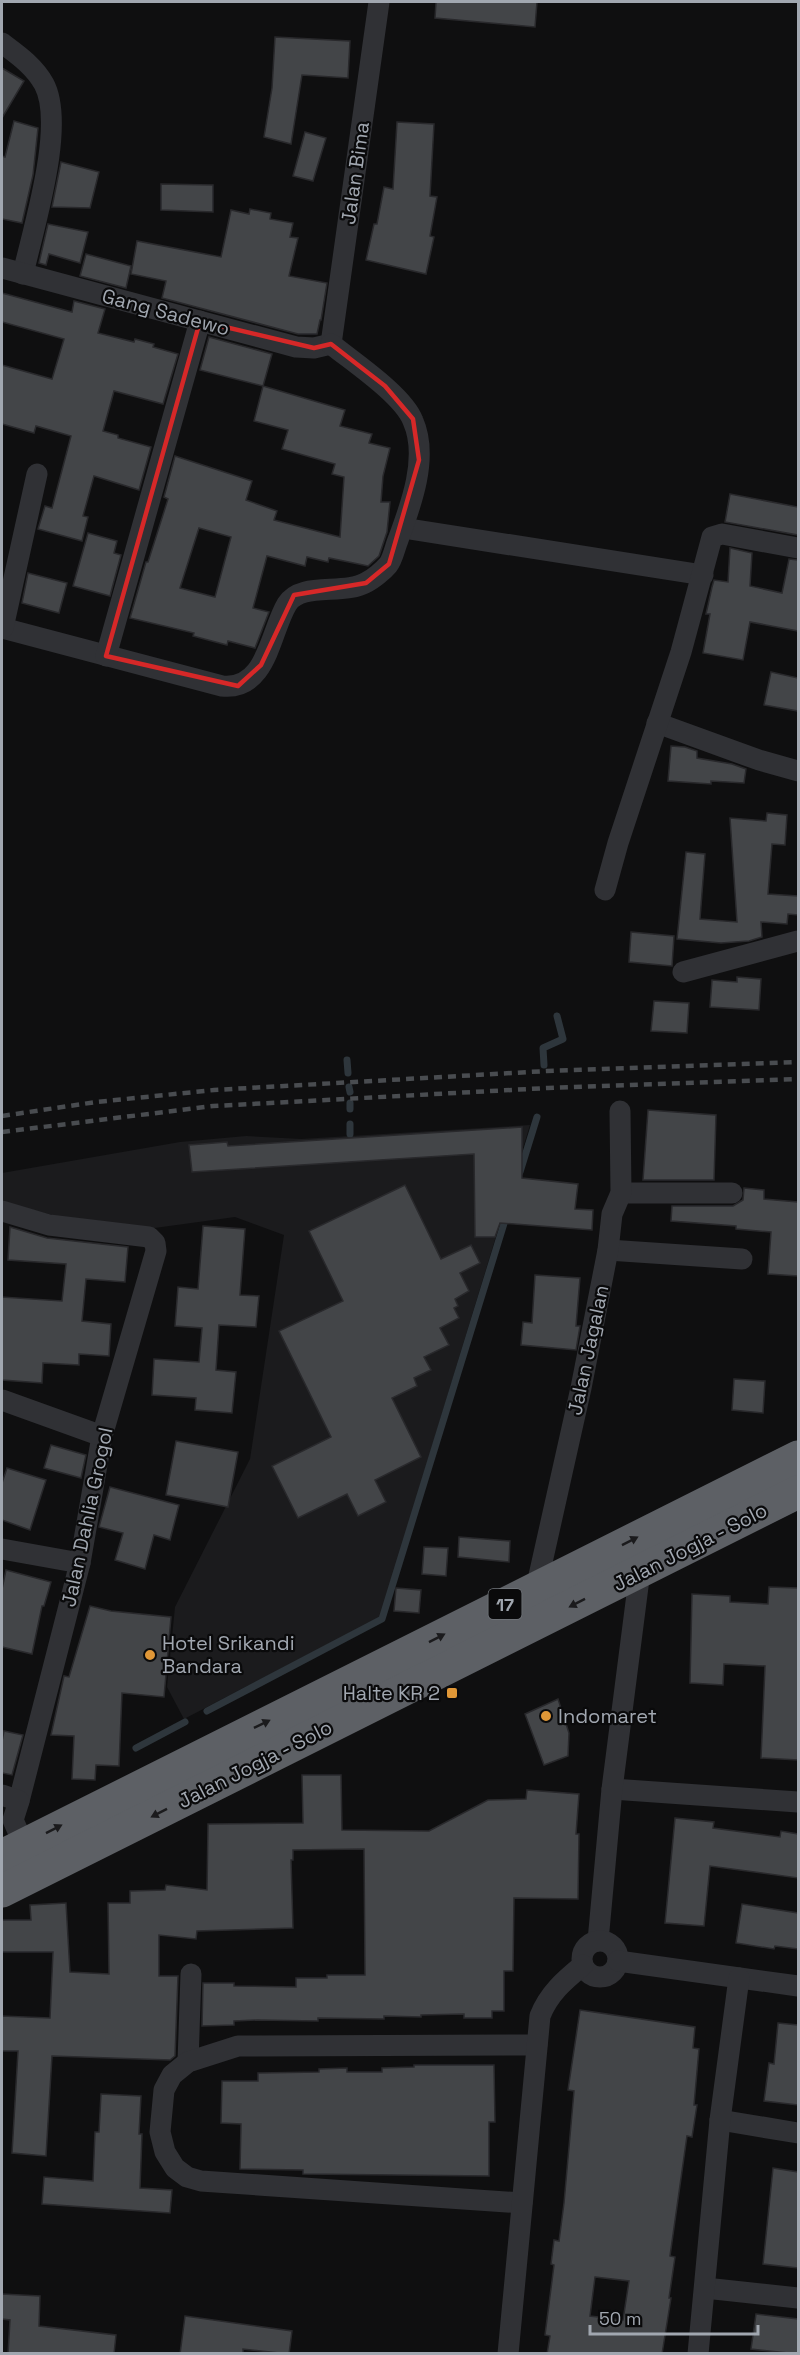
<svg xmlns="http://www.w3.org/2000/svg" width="800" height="2355" viewBox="0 0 800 2355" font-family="'Space Grotesk',sans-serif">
<rect width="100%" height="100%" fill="#0f0f10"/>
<!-- built -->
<path fill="#1b1b1d" d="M530,1125L380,1617L184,1719L167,1687L175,1607L250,1459L284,1235L235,1217L140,1230L60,1217L2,1202V1173L180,1142L246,1136L301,1139Z"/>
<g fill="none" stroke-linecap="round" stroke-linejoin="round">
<!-- stream -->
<g stroke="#2e363c" stroke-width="7">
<path d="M347,1060L348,1073"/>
<path d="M544,1065L543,1048L563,1039L557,1016"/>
<path d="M349,1087L350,1092"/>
<path d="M350,1103V1109"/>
<path d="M350,1134V1124"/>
<path d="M520,1172L537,1117"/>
<path d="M207,1711L382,1619L506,1217"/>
<path d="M136,1748L185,1722"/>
</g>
</g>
<!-- building -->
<g fill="#434548" stroke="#29292c" stroke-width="1.5" fill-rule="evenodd">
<path d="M436,2H537L535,27L435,18Z"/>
<path d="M275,37L350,41L348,78L302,75L291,144L264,137L272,88Z"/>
<path d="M2,68L24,81L2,118Z"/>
<path d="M14,121L38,128L33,175L22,223L2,219V156L5,157Z"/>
<path d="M397,122L434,124L430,196L437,197L430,236L434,237L426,274L366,260L374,224H377L384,187L393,189Z"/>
<path d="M305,132L326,138L313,181L293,176Z"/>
<path d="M61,162L99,172L90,208L52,207Z"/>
<path d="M161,184L213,185V212L161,210Z"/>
<path d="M250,209L271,213L270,219L293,223L290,237L298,238L289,276L327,283L321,320H320L317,334H298L162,298L166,281L131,274L137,241L221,257L231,210L249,214Z"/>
<path d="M48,224L88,232L80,263L49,254L46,265L39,263Z"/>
<path d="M86,254L131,266L126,288L80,276Z"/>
<path d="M2,293L72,312L74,301L105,309L98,333L134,342L135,339L154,344L153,347L178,354L163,404L114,391L103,431L118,435V438L151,447L139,490L94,476L83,516L88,517L82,541L38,529L45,506L52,508L71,436L36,426L34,433L2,424V365L52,379L64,339L2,322Z"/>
<path d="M209,337L272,354L263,386L200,370Z"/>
<path d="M263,386L345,410L340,426L372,434L369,443L390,448L383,476L381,502H390L387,532L379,556L368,566L329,558L328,562L307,557L305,566L267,556L253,608L269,612L255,648L228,641L227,645L193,636L194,633L130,618L146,562H148L168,499L164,497L175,456L252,481L246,500L277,511L274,520L340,537L344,477L332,474L335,464L282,449L288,430L254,421ZM199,528L231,537L215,597L180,588Z"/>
<path d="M730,494L798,507V535L725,522Z"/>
<path d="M88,533L117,541L114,553L121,555L110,596L73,586Z"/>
<path d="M730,548L752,553L750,586L782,593L789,559L798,560V631L750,622L743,660L703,653L710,614H706L712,587L714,580L728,582Z"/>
<path d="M28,573L67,583L59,613L22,603Z"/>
<path d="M771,672L798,678V711L764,705Z"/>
<path d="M671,746L685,747L697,751V758L732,764L746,769L744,783L711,781V784L668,781Z"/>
<path d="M767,813L787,815L785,845L772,844L768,894L798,896V915L788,914L787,924L761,922L762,937L749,941L721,943L677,939L686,852L705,854L700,919L737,922L730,818L766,821Z"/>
<path d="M631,932L674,936L672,966L629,962Z"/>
<path d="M737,977L761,979L759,1010L710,1007L712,980L737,982Z"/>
<path d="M654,1001L689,1003L687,1033L651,1031Z"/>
<path d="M648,1110L716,1115L714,1180H643Z"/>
<path d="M522,1127V1178L578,1184L575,1209L593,1210L592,1230L500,1223L495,1237H475L474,1154L192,1172L189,1145L227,1142L228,1146Z"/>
<path d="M405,1185L441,1259L471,1245L480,1263L460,1273L469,1291L455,1299L458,1306L454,1308L459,1318L440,1328L449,1345L424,1357L431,1370L414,1378L417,1386L392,1398L421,1457L375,1480L386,1502L358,1516L347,1494L298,1518L272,1466L331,1437L279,1331L343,1301L309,1231Z"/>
<path d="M744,1188L764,1190V1199L798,1202V1276L768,1274L771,1232L736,1229V1226L671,1221L672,1206H733L743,1200Z"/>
<path d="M203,1226L245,1229L240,1295L259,1296L256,1327L219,1325L216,1370L236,1372L232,1413L195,1410L196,1398L152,1395L154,1359L199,1362L202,1328L175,1326L178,1287L198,1289Z"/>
<path d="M10,1227L47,1238L128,1247L125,1282L86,1279L82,1321L111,1324L109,1356L79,1354V1365L43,1363L42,1383L2,1380V1297L62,1301L66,1264L8,1260Z"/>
<path d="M535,1275L580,1278L576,1326H580L576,1350L521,1345L523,1322L532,1323Z"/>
<path d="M734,1379L765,1381L763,1413L732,1410Z"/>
<path d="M176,1441L238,1452L228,1507L166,1495Z"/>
<path d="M51,1445L86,1455L81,1478L44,1468Z"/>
<path d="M7,1468L46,1480L30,1530L2,1520V1483Z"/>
<path d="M110,1487L179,1505L170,1540L154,1535L145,1569L115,1560L123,1533L99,1527Z"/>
<path d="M459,1537L510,1541L509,1562L458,1557Z"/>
<path d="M424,1547L448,1548L446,1576L422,1574Z"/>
<path d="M6,1570L51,1582L44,1606H42L32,1654L2,1647V1589Z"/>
<path d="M769,1587L798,1588V1760L761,1758L765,1666L724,1664L723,1685L690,1683L692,1594L730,1596V1602L768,1604Z"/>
<path d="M396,1588L421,1590L419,1613L394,1611Z"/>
<path d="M90,1606L111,1611L171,1617L164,1697L122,1693L119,1766L96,1765L95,1780L72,1779L74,1736L51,1735L64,1676L69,1677Z"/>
<path d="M558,1699L569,1733L568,1756L544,1765L525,1714Z"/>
<path d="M4,1731L23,1735L12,1775L2,1773V1741Z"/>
<path d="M302,1775H341L342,1830L429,1831L488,1800L526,1799L527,1790L579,1794L576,1834H579L578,1899L514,1898L513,1971H504V2011H492V2018H464V2014L421,2015V2017L384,2016V2019L318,2018V2021L257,2020L234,2021V2025L202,2026L203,1983H234V1986L296,1987V1978H327V1975H365L364,1849L293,1850V1860H291L293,1928L197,1931L196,1939L159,1935V1976H178L175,2056L170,2060L52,2056L46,2156L12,2153L18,2051H2V2016L50,2018L53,1952H2V1920H31L30,1905L66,1903L70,1972L109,1974L108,1903H130V1891L165,1890L166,1885L207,1890L208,1824L303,1823Z"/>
<path d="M675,1818L714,1822L713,1828L780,1837L781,1831L798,1834V1878L710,1866L704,1926L665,1923Z"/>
<path d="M742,1904L798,1913V1949L775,1946L774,1949L736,1943Z"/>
<path d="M580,2010L695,2027L693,2048L699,2049L694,2105H697L692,2137L687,2136L670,2256L675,2257L669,2298H671L662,2354H547L550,2336L545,2335L554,2265L551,2264L554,2240L559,2241L564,2203L574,2091L568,2090ZM595,2277L629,2281L623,2320L590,2316Z"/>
<path d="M778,2023L798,2025V2105L764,2101L769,2063L774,2064Z"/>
<path d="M414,2065H494L495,2122H489V2176L303,2174V2170L240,2169L241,2124L221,2123L222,2081H258V2073L319,2072V2069L347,2068V2072H382V2068L414,2067Z"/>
<path d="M101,2094L141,2096L139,2134H142L140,2188L172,2190L170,2213L42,2204L44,2177L93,2181L95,2132H99Z"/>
<path d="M773,2168L798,2172V2268L763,2264Z"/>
<path d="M2,2294L40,2296L39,2326L116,2335L114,2354H8L10,2320L2,2319Z"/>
<path d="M756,2314L798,2319V2354L751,2349Z"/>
<path d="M185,2316L292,2331L289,2354L243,2349V2354H180Z"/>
</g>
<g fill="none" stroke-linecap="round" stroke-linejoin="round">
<!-- street -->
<g stroke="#303135" stroke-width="21">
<path d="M2,43C18,55 34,66 44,84C66,125 33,229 23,274"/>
<path d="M2,268L296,347L314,348L331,344"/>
<path d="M331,344L379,2"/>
<path d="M403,528L703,575"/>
<path d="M2,628L222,686C267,691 270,632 287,604C301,581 344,596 367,582C373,579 383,571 388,565C393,559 395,547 398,540C411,505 429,457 413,421C403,395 353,362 331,344"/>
<path d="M3,628L37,474"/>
<path d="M106,656L200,321"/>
<path d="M657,723L759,760L798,771"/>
<path d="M605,890L618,843L681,652L712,537L722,534L798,548"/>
<path d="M683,972L798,941"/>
<path d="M621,1193H732"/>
<path d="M2,1211L49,1225L149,1237L155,1243L156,1251L102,1436L80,1563L19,1801"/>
<path d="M608,1250L742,1259"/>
<path d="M2,1400L102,1436"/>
<path d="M2,1549L80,1563"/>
<path d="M536,1589L581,1388L608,1250L612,1214L621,1193L620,1111"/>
<path d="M612,1789L798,1802"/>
<path d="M2,1795L19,1801L13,1820L24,1845"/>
<path d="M598,1941L612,1789L640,1571"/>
<circle cx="600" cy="1959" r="18"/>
<path d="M618,1961L798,1986"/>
<path d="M188,2062L191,1974"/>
<path d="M720,2120L798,2133"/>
<path d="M522,2203L201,2181L187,2177L175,2168L165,2152L160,2132L164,2090L172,2075L188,2062L238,2046L537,2045"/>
<path d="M705,2288L798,2298"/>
<path d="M508,2354L540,2016C549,1993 565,1980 583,1965"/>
<path d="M698,2354L720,2120L739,1978"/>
</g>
<!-- highway -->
<g stroke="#5d6065" stroke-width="33">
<path d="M2,1856L798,1457"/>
<path d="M2,1891L798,1492"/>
</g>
<!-- rail -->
<g stroke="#494c50" stroke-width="4.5" stroke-dasharray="8 6" stroke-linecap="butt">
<path d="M2,1116L96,1102L214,1090L547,1071L798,1062"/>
<path d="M2,1132L213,1106L548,1088L798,1079"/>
</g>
</g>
<!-- one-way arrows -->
<defs><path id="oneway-solid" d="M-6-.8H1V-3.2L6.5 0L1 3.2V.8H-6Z" transform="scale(1.5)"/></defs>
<g fill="#1b1b1d">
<use href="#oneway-solid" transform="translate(630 1541) rotate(-27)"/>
<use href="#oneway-solid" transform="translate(577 1603) rotate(153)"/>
<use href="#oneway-solid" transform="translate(437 1638) rotate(-27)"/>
<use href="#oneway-solid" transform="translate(262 1724) rotate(-26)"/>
<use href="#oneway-solid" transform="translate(159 1813) rotate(153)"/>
<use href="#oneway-solid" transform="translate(54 1829) rotate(-27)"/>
</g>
<!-- marked area -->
<path fill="none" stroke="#d62828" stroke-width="4.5" stroke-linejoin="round" d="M200,321L314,348L331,344L385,386L413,419L419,460L389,564L366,583L294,595L261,665L238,686L106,656Z"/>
<!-- markers -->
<g fill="#e09737" stroke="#0a0a0b" stroke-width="2">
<circle cx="150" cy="1655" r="6"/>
<rect x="446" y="1687" width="12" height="12" rx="3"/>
<circle cx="546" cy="1716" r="6"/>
</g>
<g text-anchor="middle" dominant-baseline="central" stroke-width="4.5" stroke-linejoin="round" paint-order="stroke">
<!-- shield labels -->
<rect fill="#0a0a0b" stroke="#74787e" stroke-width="1.5" x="488.5" y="1589" width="33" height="30" rx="4.5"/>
<g font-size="18" font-weight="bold" fill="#a1a7b0">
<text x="505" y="1604">17</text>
</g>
<!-- street labels -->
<g font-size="20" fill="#a1a7b0" stroke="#0a0a0b">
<text transform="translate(355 173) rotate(-82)">Jalan Bima</text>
<text transform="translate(166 312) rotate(15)">Gang Sadewo</text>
<text transform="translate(588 1350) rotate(-78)">Jalan Jagalan</text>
<text transform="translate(87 1517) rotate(-78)">Jalan Dahlia Grogol</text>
<text transform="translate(690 1547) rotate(-27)">Jalan Jogja - Solo</text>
<text transform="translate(255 1764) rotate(-27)">Jalan Jogja - Solo</text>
</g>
<!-- poi labels -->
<g font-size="20" fill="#a1a7b0" stroke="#0a0a0b" text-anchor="start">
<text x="162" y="1643">Hotel Srikandi<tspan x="162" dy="23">Bandara</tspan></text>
<text x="440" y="1693" text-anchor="end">Halte KR 2</text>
<text x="558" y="1716">Indomaret</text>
</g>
</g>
<!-- border -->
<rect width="800" height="2355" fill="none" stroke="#a1a7b0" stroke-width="6"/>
<!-- scale -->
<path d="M590 2325v9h168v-9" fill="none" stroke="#a1a7b0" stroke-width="3"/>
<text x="599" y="2325" font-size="18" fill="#a1a7b0" stroke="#0a0a0b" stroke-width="4.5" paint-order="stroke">50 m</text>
</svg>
